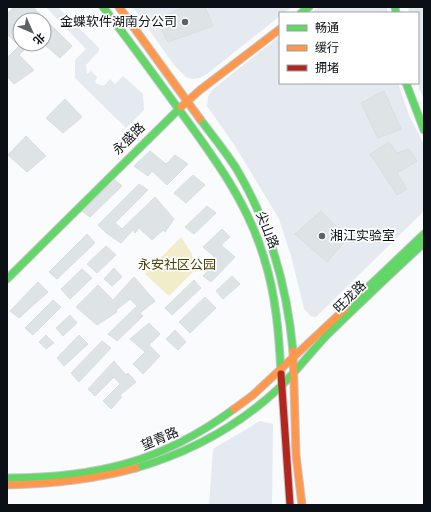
<svg xmlns="http://www.w3.org/2000/svg" width="431" height="512" viewBox="0 0 431 512" font-family="'Varela Round','Noto Sans SC',sans-serif">
<rect width="100%" height="100%" fill="#f9fbfd"/>
<!-- built -->
<g fill="#e4eaef">
<path d="M46,7H58L99,48V51L86,65L87,74L91,71L97,77L95,82L97,84L104,86L110,79L115,84L123,76L143,94L144,110L126,128L75,78V60L86,49Z"/>
<path d="M133,7H292L284,13H280V16L207,74L200,78L192,79L186,77L174,65Z"/>
<path d="M319,7H387L388,13H311Z"/>
<path d="M408,7H424V98L419,89L418,78V13H409Z"/>
<path d="M280,36V83H398L409,115L424,145V211L316,317L311,316L304,309L291,256L279,219L235,146L207,106L208,97L213,89Z"/>
<path d="M260,421L273,424L272,505H209L213,449Z"/>
</g>
<!-- green -->
<path fill="#f1ecca" d="M181,237L192,254L195,270L169,296L145,274Z"/>
<!-- building -->
<g fill="#dee3e6" stroke="#dadee2">
<path d="M14,7H33L72,46L60,58L44,44V20H20V45L30,44L19,55L34,70L14,84L7,77V58L19,46L7,34V14Z"/>
<path d="M184,7H205L213,26L168,42L156,19Z"/>
<path d="M384,91L401,129L378,138L361,103Z"/>
<path d="M65,99L82,117L63,133L46,118Z"/>
<path d="M26,136L46,156L27,172L8,155Z"/>
<path d="M389,142L397,153L409,149L417,161L397,173L407,189L397,195L370,154Z"/>
<path d="M150,151L166,164L175,155L188,164L167,185L152,171L148,176L134,166Z"/>
<path d="M193,175L205,185L186,203L174,193Z"/>
<path d="M115,180L122,186L90,217L82,211Z"/>
<path d="M139,184L148,190L115,223L122,229L155,197L174,219L165,232L163,230L152,240L139,228L135,233L133,230L121,243L105,232L98,225Z"/>
<path d="M207,206L216,213L194,234L185,227Z"/>
<path d="M321,211L348,238L327,262L295,234Z"/>
<path d="M222,229L230,237L221,245L235,257L211,282L203,276L218,260L203,247Z"/>
<path d="M87,234L95,243L57,279L49,272Z"/>
<path d="M106,246L116,255L97,273L87,264Z"/>
<path d="M114,268L122,277L112,286L104,279Z"/>
<path d="M82,269L92,278L70,299L61,289Z"/>
<path d="M232,276L240,284L223,299L216,291Z"/>
<path d="M134,277L155,301L140,313L143,316L117,341L108,334L137,306L130,299L116,310L117,312L97,325L76,307L98,285L113,300Z"/>
<path d="M194,280L201,288L172,315L165,308Z"/>
<path d="M38,282L48,292L19,318L10,311Z"/>
<path d="M205,297L216,308L190,333L179,322Z"/>
<path d="M53,300L61,307L33,335L25,328Z"/>
<path d="M70,315L77,323L63,336L56,328Z"/>
<path d="M149,323L160,334L149,345L160,356L143,374L133,364L145,352L130,339Z"/>
<path d="M175,330L186,342L178,350L166,339Z"/>
<path d="M46,335L54,343L46,349L39,342Z"/>
<path d="M79,335L88,344L64,366L57,358Z"/>
<path d="M102,341L111,348L79,382L71,373Z"/>
<path d="M114,361L126,375L128,373L136,382L120,395L122,397L111,409L103,401L120,384L114,377L95,396L88,389Z"/>
</g>
<g fill="none" stroke-linecap="round" stroke-linejoin="round">
<!-- fast casing -->
<g stroke="#c1c6c9" stroke-width="9">
<g id="fast">
<path d="M103,7C128,39 151,71 175,104C210,152 247,200 264,258C276,295 279,335 281,374"/>
<path d="M395,7L396,13"/>
<path d="M301,13L309,7"/>
<path d="M406,83L424,130"/>
<path d="M200,119C212,135 225,151 236,168C270,225 287,285 293,351"/>
<path d="M7,279L181,107"/>
<path d="M346,308L424,234"/>
<path d="M136,468C188,453 238,426 278,389C296,372 310,353 327,335C359,304 391,273 424,243"/>
<path d="M7,478C96,478 162,462 234,409"/>
</g>
</g>
<!-- slow casing -->
<g stroke="#c1c6c9" stroke-width="9">
<g id="slow">
<path d="M119,7L200,119"/>
<path d="M181,107L200,90L280,29"/>
<path d="M293,351L296,455L302,505"/>
<path d="M234,409L253,395L346,308"/>
<path d="M7,485C51,484 93,480 136,468"/>
</g>
</g>
<!-- jam casing -->
<g stroke="#c1c6c9" stroke-width="9">
<path id="jam" d="M281,374L290,505"/>
</g>
<!-- fast -->
<use href="#fast" stroke="#63d668" stroke-width="7"/>
<!-- slow -->
<use href="#slow" stroke="#ff974d" stroke-width="7"/>
<!-- jam -->
<use href="#jam" stroke="#b3261e" stroke-width="7"/>
</g>
<!-- markers -->
<g fill="#5e6266" stroke="#fff" stroke-width="1.5">
<circle cx="185" cy="22" r="4"/>
<circle cx="322" cy="236" r="4"/>
</g>
<g text-anchor="middle" dominant-baseline="central" stroke-width="3.5" stroke-linejoin="round" paint-order="stroke">
<!-- poi labels -->
<g font-size="13" fill="#0a1015" stroke="#fff" text-anchor="end">
<text x="177" y="22">金蝶软件湖南分公司</text>
<text x="330" y="236" text-anchor="start">湘江实验室</text>
</g>
<!-- street labels -->
<g font-size="13" fill="#0a1015" stroke="#fff">
<text transform="translate(129 139) rotate(-45)">永盛路</text>
<text transform="translate(267 230) rotate(68)">尖山路</text>
<text transform="translate(350 297) rotate(-44)">旺龙路</text>
<text transform="translate(160 439) rotate(-23)">望青路</text>
</g>
<!-- park labels -->
<g font-size="13" fill="#4a3f00" stroke="#fff">
<text x="177" y="265">永安社区公园</text>
</g>
</g>
<!-- border -->
<rect width="431" height="512" fill="none" stroke="#0a1015" stroke-width="16"/>
<!-- legend -->
<rect x="279" y="12" width="140" height="72" fill="#ffffff" stroke="#9d9fa1"/>
<rect x="287" y="25" width="20" height="6" fill="#63d668" stroke="#9d9fa1"/>
<text x="315" y="32" font-size="12" fill="#0a1015">畅通</text>
<rect x="287" y="45" width="20" height="6" fill="#ff974d" stroke="#9d9fa1"/>
<text x="315" y="52" font-size="12" fill="#0a1015">缓行</text>
<rect x="287" y="65" width="20" height="6" fill="#b3261e" stroke="#9d9fa1"/>
<text x="315" y="72" font-size="12" fill="#0a1015">拥堵</text>
<!-- north arrow -->
<g transform="translate(32 32) rotate(135)"><circle r="19" fill="#ffffff" stroke="#9d9fa1"/>
<path d="M0-3L7 15L0 10L-7 15Z" fill="#5e6266"/>
<text y="-6" font-size="11" font-weight="bold" text-anchor="middle" fill="#0a1015">北</text>
</g>
</svg>
